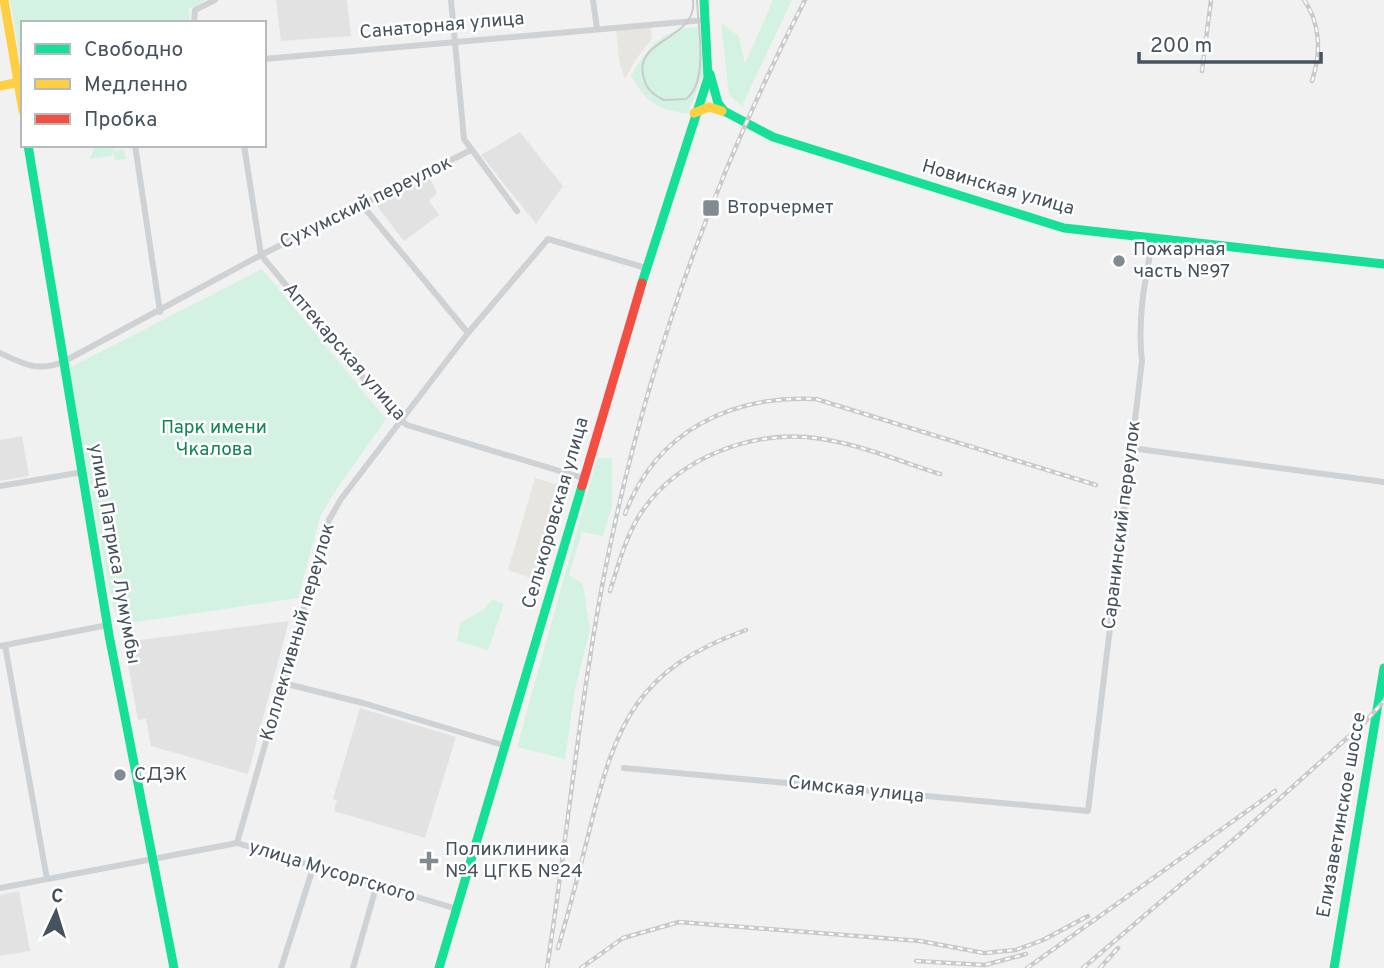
<svg xmlns="http://www.w3.org/2000/svg" width="1384" height="968" viewBox="0 0 1384 968" font-family="Overpass,sans-serif">
<rect width="100%" height="100%" fill="#f2f1f1"/>
<!-- commercial -->
<g fill="#e6e5df">
<path d="M651,27L652,39L636,59L625,79L619,61L616,30Z"/>
<path d="M535,478L568,488L542,582L508,570Z"/>
</g>
<!-- education -->
<g fill="#e3e2e3">
<path d="M276,0H347L351,36L281,41Z"/>
<path d="M520,132L563,186L536,224L481,155Z"/>
<path d="M429,176L437,193L429,201L439,215L404,241L377,206V202Z"/>
<path d="M22,436L29,476L0,481V440Z"/>
<path d="M289,621L248,774L151,746L146,719L138,720L124,642Z"/>
<path d="M360,708L456,737L425,838L334,811L337,800L333,799Z"/>
<path d="M19,891L30,951L0,956V895Z"/>
</g>
<!-- green -->
<g fill="#d4f2e2">
<path d="M10,0H206L189,9L190,23H23L22,72Z"/>
<path d="M773,0H792L742,106L729,95L721,23L739,36L745,64Z"/>
<path d="M701,27L703,75L688,113C660,112 645,101 631,76C647,47 665,26 701,27Z"/>
<path d="M95,145H115L113,151L124,149L126,159L115,160L113,152L111,156L90,159Z"/>
<path d="M262,269L386,419L332,496L320,517L298,598L123,624L117,618L111,600L69,368Z"/>
<path d="M597,458H612V506L603,536L582,532L569,575L583,584L590,630L575,689L565,759L517,747Z"/>
<path d="M492,599L504,604L488,650L457,641L460,623L486,608Z"/>
</g>
<g fill="none" stroke-linecap="round" stroke-linejoin="round">
<!-- street -->
<g stroke="#cfd2d5" stroke-width="6">
<path d="M451,0L464,139L517,211"/>
<path d="M593,0L597,29"/>
<path d="M194,23L195,10L215,0"/>
<path d="M264,59L705,20"/>
<path d="M135,145L160,312"/>
<path d="M244,145L261,255L395,416L407,425L583,478"/>
<path d="M362,205L468,333"/>
<path d="M0,353C23,364 38,372 63,362L261,255L471,150"/>
<path d="M1131,448L1384,482"/>
<path d="M0,486L83,472"/>
<path d="M5,645L47,879"/>
<path d="M0,646L108,625"/>
<path d="M283,683L363,703L506,746"/>
<path d="M624,768L1088,811L1142,361C1137,319 1145,280 1153,239"/>
<path d="M237,843L329,520L341,499L468,333L548,239L646,268"/>
<path d="M0,888L237,843L457,909"/>
<path d="M281,968L314,865"/>
<path d="M353,968L377,884"/>
</g>
<!-- fast -->
<g stroke="#16e098" stroke-width="9">
<path d="M710,74L718,103L724,111L773,137L1064,228L1384,264"/>
<path d="M28,145L109,635L174,968"/>
<path d="M642,283L708,78L704,0"/>
<path d="M439,968L582,486"/>
<path d="M1334,968L1384,668"/>
</g>
<!-- slow -->
<g stroke="#ffcf43" stroke-width="9">
<path d="M4,0L23,111"/>
<path d="M0,86L19,82"/>
<path d="M694,113L709,107L722,111"/>
</g>
<!-- jam -->
<path stroke="#f24e42" stroke-width="9" d="M582,486L642,283"/>
<!-- tram -->
<path stroke="#c8cacc" stroke-width="2" d="M693,0C698,42 628,37 645,82C648,91 655,96 664,100L686,99C709,82 698,27 697,0"/>
<!-- rail casing -->
<g stroke="#c8cacc" stroke-width="4.5">
<g id="rail">
<path d="M1304,0C1321,24 1321,54 1312,81"/>
<path d="M1202,71L1211,0"/>
<path d="M625,514C656,431 731,395 816,399L1096,485"/>
<path d="M610,591C618,566 625,539 639,516C676,457 755,428 822,439C862,445 902,462 940,474"/>
<path d="M558,948C570,908 580,868 590,828C616,723 637,669 746,630"/>
<path d="M916,961L985,965L1026,954"/>
<path d="M547,968C567,839 579,709 603,581C642,378 710,184 805,0"/>
<path d="M581,968L623,938L679,922L920,941L984,953L1016,950L1043,940L1088,916"/>
<path d="M1027,968L1275,791"/>
<path d="M1083,968L1240,834L1365,722L1384,701"/>
<path d="M1100,968L1118,948"/>
</g>
</g>
<!-- rail -->
<use href="#rail" stroke="#fff" stroke-width="2" stroke-dasharray="5" stroke-linecap="butt"/>
</g>
<!-- markers -->
<g fill="#828a92" stroke="#fff" stroke-width="2.5">
<rect x="702" y="199" width="18" height="18" rx="3.5"/>
<circle cx="1119" cy="261" r="7"/>
<circle cx="120" cy="775" r="7"/>
<path d="M425.5 850.5h7v7h7v7h-7v7h-7v-7h-7v-7h7z"/>
</g>
<g text-anchor="middle" dominant-baseline="central" stroke-width="5" stroke-linejoin="round" paint-order="stroke">
<!-- street labels -->
<g font-size="19" fill="#46525f" stroke="#fff">
<text transform="translate(442 26) rotate(-5)">Санаторная улица</text>
<text transform="translate(998 188) rotate(16)">Новинская улица</text>
<text transform="translate(366 203) rotate(-26)">Сухумский переулок</text>
<text transform="translate(344 352) rotate(49)">Аптекарская улица</text>
<text transform="translate(556 513) rotate(-74)">Селькоровская улица</text>
<text transform="translate(1122 525) rotate(-83)">Саранинский переулок</text>
<text transform="translate(114 554) rotate(80)">улица Патриса Лумумбы</text>
<text transform="translate(298 632) rotate(-74)">Коллективный переулок</text>
<text transform="translate(856 790) rotate(6)">Симская улица</text>
<text transform="translate(1342 815) rotate(-80)">Елизаветинское шоссе</text>
<text transform="translate(332 872) rotate(17)">улица Мусоргского</text>
</g>
<!-- poi labels -->
<g font-size="19" fill="#46525f" stroke="#fff" text-anchor="start">
<text x="727" y="208">Вторчермет</text>
<text x="1133" y="250">Пожарная<tspan x="1133" dy="22">часть №97</tspan></text>
<text x="134" y="775">СДЭК</text>
<text x="445" y="850">Поликлиника<tspan x="445" dy="22">№4 ЦГКБ №24</tspan></text>
</g>
<!-- park labels -->
<g font-size="19" fill="#108754" stroke="#fff">
<text x="214" y="428">Парк имени<tspan x="214" dy="22">Чкалова</tspan></text>
</g>
</g>
<!-- legend -->
<rect x="21" y="21" width="245" height="126" fill="#ffffff" stroke="#b5babf" stroke-width="2"/>
<rect x="35" y="44" width="35" height="10" fill="#16e098" stroke="#b5babf" stroke-width="2"/>
<text x="84" y="56" font-size="21" fill="#46525f">Свободно</text>
<rect x="35" y="79" width="35" height="10" fill="#ffcf43" stroke="#b5babf" stroke-width="2"/>
<text x="84" y="91" font-size="21" fill="#46525f">Медленно</text>
<rect x="35" y="114" width="35" height="10" fill="#f24e42" stroke="#b5babf" stroke-width="2"/>
<text x="84" y="126" font-size="21" fill="#46525f">Пробка</text>
<!-- north arrow -->
<g transform="translate(56 912) rotate(4)" stroke="#ffffff" stroke-width="5" paint-order="stroke">
<path d="M0-5L12 26L0 18L-12 26Z" fill="#46525f"/>
<text y="-10" font-size="19" font-weight="bold" text-anchor="middle" fill="#46525f">С</text>
</g>
<!-- scale -->
<path d="M1139 52v10h182v-10" fill="none" stroke="#46525f" stroke-width="3.5"/>
<text x="1150" y="52" font-size="21" fill="#46525f" stroke="#ffffff" stroke-width="5" paint-order="stroke">200 m</text>
</svg>
